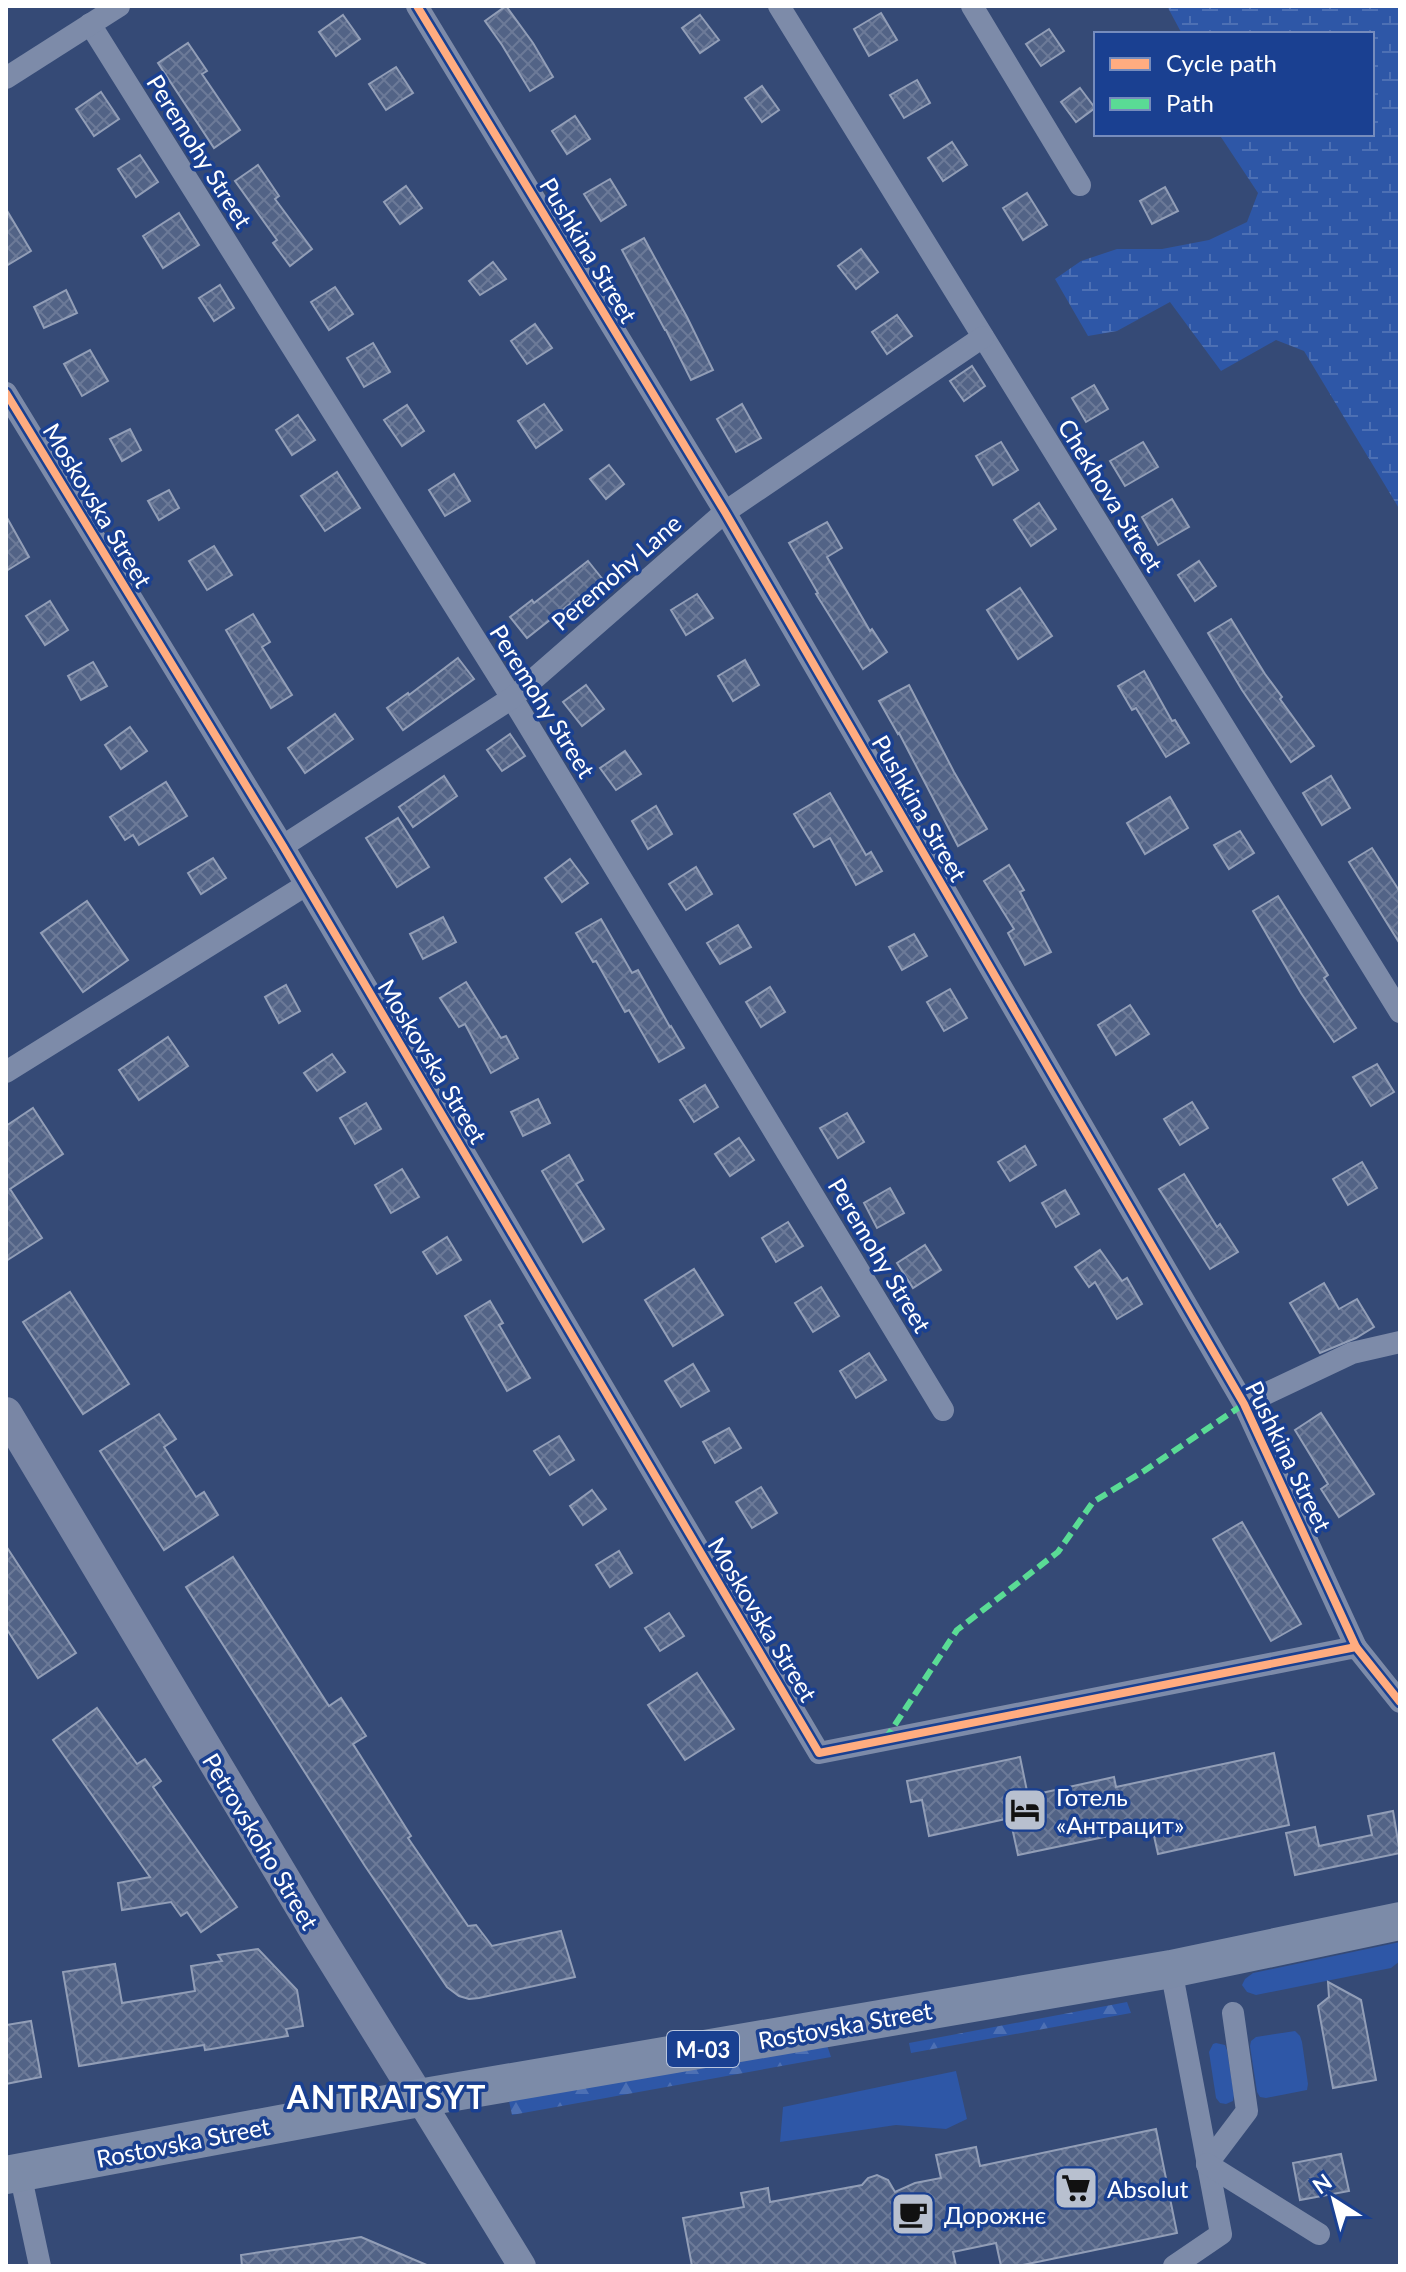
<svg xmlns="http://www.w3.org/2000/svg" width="1406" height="2272" viewBox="0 0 1406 2272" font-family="Lato,sans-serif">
<defs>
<pattern id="forest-firs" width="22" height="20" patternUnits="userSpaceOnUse" patternTransform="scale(2)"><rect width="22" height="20" fill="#2e57a7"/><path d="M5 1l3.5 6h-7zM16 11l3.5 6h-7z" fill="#4d70b4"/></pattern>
<pattern id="wetland-marsh" width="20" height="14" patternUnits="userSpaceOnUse" patternTransform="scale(2)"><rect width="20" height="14" fill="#2e57a7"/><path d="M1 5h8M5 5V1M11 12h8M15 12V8" fill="none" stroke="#4d70b4"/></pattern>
<pattern id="building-cross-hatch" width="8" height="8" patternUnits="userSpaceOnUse" patternTransform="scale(2)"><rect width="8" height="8" fill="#526386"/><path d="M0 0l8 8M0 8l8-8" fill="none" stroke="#6c7a98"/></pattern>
</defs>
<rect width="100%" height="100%" fill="#354a76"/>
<!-- grass -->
<g fill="#2e57a7">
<path d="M1400,1942V1961L1391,1968L1256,1995L1247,1992L1242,1985L1245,1979L1253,1973Z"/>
<path d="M1295,2031L1300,2036L1302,2042L1308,2084L1307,2090L1266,2098L1260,2097L1257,2092L1250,2046L1251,2041L1256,2037Z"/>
<path d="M1216,2043L1225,2045L1227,2050L1234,2095L1233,2101L1226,2104L1220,2103L1216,2098L1209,2052L1213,2044Z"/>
<path d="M956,2071L967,2119L946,2129L896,2125L780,2142L783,2107Z"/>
</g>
<!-- forest -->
<g fill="url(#forest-firs)">
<path d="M1127,2002L1131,2013L911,2053L909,2043Z"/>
<path d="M827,2045L831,2057L512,2115L509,2101Z"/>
</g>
<!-- wetland -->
<path fill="url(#wetland-marsh)" d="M1167,6H1400V510L1304,351L1276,340L1221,371L1170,302L1117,331L1088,336L1055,279L1081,261L1117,249H1162L1209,240L1247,222L1258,193L1219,134H1372V34H1182Z"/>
<!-- building -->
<g fill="url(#building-cross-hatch)" stroke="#929eb7" stroke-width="2">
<path d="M506,6L533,43L553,77L530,91L502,45L485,21Z"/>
<path d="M881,13L897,40L869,56L854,29Z"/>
<path d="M343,15L360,39L336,56L319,32Z"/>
<path d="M700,15L719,40L700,53L682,28Z"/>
<path d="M1049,29L1064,51L1041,66L1026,44Z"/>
<path d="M188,43L207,71L202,74L240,130L214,148L158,63Z"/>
<path d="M396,67L413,93L386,110L369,84Z"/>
<path d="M917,80L930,103L904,118L890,95Z"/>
<path d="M762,86L779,110L762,122L745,98Z"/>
<path d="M1080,88L1095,108L1076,122L1061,102Z"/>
<path d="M101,92L119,119L94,136L76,109Z"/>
<path d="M575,116L590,139L567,154L552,131Z"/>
<path d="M952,142L967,165L943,181L928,158Z"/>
<path d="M140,155L158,182L136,197L118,169Z"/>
<path d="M258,165L279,196L275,199L312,249L290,266L273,243L277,240L235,181Z"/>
<path d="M610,179L626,205L601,221L584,194Z"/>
<path d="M406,186L422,208L400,224L384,202Z"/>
<path d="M1165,187L1178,211L1152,224L1140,201Z"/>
<path d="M1027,193L1047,225L1023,240L1003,208Z"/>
<path d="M6,209L31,251L6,266Z"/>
<path d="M179,213L199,245L163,268L143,236Z"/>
<path d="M644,238L687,317L713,370L691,380L666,330H665L622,250Z"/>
<path d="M861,249L878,272L856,289L838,266Z"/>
<path d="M493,262L506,279L480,295L469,281Z"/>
<path d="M220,285L234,308L214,321L199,298Z"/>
<path d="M335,287L353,314L329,330L311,302Z"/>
<path d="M66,290L77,313L44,328L34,307Z"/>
<path d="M897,315L912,336L887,354L872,332Z"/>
<path d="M535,324L552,348L527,364L511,341Z"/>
<path d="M373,343L390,372L364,387L347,358Z"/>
<path d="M90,350L108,381L82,396L64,364Z"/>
<path d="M972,366L985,386L964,401L950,381Z"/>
<path d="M1094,385L1108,409L1086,422L1072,398Z"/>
<path d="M544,404L562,430L536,448L518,421Z"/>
<path d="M742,404L761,438L736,452L717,419Z"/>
<path d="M407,405L424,431L402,446L384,420Z"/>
<path d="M298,415L315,440L292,455L276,430Z"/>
<path d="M130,429L141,450L122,461L110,439Z"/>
<path d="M1001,442L1018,470L993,485L976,456Z"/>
<path d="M1143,442L1158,467L1125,486L1110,461Z"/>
<path d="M609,465L624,484L606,499L590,479Z"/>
<path d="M337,472L360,508L325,531L301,496Z"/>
<path d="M454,474L470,501L445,516L429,490Z"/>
<path d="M169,490L179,508L159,520L148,501Z"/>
<path d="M1172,499L1189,527L1158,545L1142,517Z"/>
<path d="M1039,503L1056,529L1031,546L1014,520Z"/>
<path d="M6,516L29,557L6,571Z"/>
<path d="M827,522L842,548L827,557L870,631L872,629L887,652L863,669L816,594L818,593L789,543Z"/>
<path d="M214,546L232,575L207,590L189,561Z"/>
<path d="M588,561L604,581L577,603L575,600L527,638L510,617L532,600L534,603Z"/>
<path d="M1199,561L1216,586L1195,601L1178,575Z"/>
<path d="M1020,588L1052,636L1018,659L987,610Z"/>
<path d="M697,594L713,618L686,635L671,610Z"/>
<path d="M50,601L68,630L45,645L26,616Z"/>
<path d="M253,614L270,642L262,647L292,695L271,708L226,630Z"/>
<path d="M1231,619L1265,674L1282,697L1280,699L1314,746L1291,762L1242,690L1208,633Z"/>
<path d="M458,658L474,679L403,730L387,708L408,693L409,695Z"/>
<path d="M745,660L759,685L733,701L718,676Z"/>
<path d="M93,662L107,686L81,700L68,676Z"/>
<path d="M1144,671L1172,721L1175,720L1189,743L1166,757L1136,708L1132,710L1118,686Z"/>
<path d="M586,685L604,709L582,726L563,702Z"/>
<path d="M909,685L954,772L987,829L958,846L899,733L898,734L879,701Z"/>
<path d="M335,714L353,739L305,773L288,748Z"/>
<path d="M130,727L147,751L121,769L105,745Z"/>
<path d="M510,734L525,756L502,771L487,750Z"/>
<path d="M625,751L641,774L616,790L600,768Z"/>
<path d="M444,776L457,796L413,827L399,807Z"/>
<path d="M1331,776L1350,808L1322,825L1303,793Z"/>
<path d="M166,782L187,816L139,845L133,835L125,840L110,817Z"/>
<path d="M830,793L866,855L871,852L882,871L856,885L830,838L814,847L794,814Z"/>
<path d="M1170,797L1188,828L1145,854L1127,823Z"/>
<path d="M656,806L672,834L648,849L632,821Z"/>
<path d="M398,818L429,867L397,887L366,838Z"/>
<path d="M1240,831L1254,853L1229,869L1214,845Z"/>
<path d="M1372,848L1400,892V944L1349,862Z"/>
<path d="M213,858L226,878L201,894L188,873Z"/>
<path d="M570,859L588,883L562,902L545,878Z"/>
<path d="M1009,865L1024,890L1020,892L1051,952L1025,965L1008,933L1014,929L984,881Z"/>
<path d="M696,867L712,894L686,910L669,884Z"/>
<path d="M1278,896L1328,975L1324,978L1356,1028L1334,1042L1301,993L1253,911Z"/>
<path d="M87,901L128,960L83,992L41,933Z"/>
<path d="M443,917L456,942L423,959L410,934Z"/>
<path d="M601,919L632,973L638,970L670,1027L671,1026L684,1048L659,1062L629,1010L625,1012L596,961L593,962L576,933Z"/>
<path d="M738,925L751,947L720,964L707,943Z"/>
<path d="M914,934L927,956L902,970L889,947Z"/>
<path d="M466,982L501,1038L506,1036L518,1058L491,1073L465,1024L459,1027L440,998Z"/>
<path d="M286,985L300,1011L279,1023L265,997Z"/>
<path d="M770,987L785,1012L761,1027L746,1002Z"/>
<path d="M950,989L967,1018L944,1031L927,1002Z"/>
<path d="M1130,1005L1149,1034L1116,1055L1098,1025Z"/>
<path d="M168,1037L188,1066L139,1100L119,1070Z"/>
<path d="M332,1054L345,1072L317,1091L304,1073Z"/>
<path d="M1377,1064L1394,1092L1371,1106L1353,1077Z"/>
<path d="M705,1085L718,1107L694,1122L680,1100Z"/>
<path d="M538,1099L550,1123L523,1136L511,1112Z"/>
<path d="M1192,1102L1208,1128L1180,1145L1164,1119Z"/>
<path d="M366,1103L381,1129L355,1144L340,1118Z"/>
<path d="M33,1108L63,1154L10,1189L42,1238L6,1261V1126Z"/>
<path d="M847,1113L864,1142L838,1158L820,1128Z"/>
<path d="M739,1138L754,1160L730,1176L715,1154Z"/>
<path d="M1025,1146L1036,1165L1010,1181L998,1162Z"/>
<path d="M569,1155L583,1180L576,1184L604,1229L583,1242L542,1171Z"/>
<path d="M1362,1162L1377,1188L1348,1205L1333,1179Z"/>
<path d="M402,1169L419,1197L391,1213L375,1185Z"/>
<path d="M1184,1174L1217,1227L1220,1224L1238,1252L1210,1269L1159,1189Z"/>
<path d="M890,1188L904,1213L877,1228L864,1203Z"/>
<path d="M1065,1190L1079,1214L1056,1227L1042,1203Z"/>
<path d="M788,1222L803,1246L776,1262L762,1238Z"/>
<path d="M447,1237L461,1260L437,1274L423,1252Z"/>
<path d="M925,1245L941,1270L913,1288L897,1263Z"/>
<path d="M1100,1250L1122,1281L1127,1278L1142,1304L1117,1319L1095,1282L1089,1287L1075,1267Z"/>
<path d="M694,1269L723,1315L673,1346L645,1300Z"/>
<path d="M1324,1283L1339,1309L1357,1299L1374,1327L1356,1338L1320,1353L1290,1303Z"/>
<path d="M821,1287L839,1316L813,1332L795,1303Z"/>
<path d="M70,1292L129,1384L83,1414L23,1322Z"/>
<path d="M490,1301L503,1323L499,1325L530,1378L507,1391L465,1316Z"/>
<path d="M869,1353L886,1380L856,1398L840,1371Z"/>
<path d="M693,1364L709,1391L681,1407L665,1381Z"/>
<path d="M1321,1413L1374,1494L1339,1517L1321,1489L1328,1484L1295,1430Z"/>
<path d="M159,1414L176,1439L164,1447L196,1497L204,1492L218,1515L164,1550L100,1451Z"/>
<path d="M729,1428L741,1448L715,1463L703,1442Z"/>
<path d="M559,1436L574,1460L550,1475L534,1451Z"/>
<path d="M761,1487L777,1513L752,1528L736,1502Z"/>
<path d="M592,1490L606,1509L583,1525L570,1506Z"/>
<path d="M1242,1522L1301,1624L1271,1641L1213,1539Z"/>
<path d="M6,1546L76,1653L38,1678L6,1628Z"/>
<path d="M619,1551L632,1573L610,1587L596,1565Z"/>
<path d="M233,1557L329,1706L341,1698L366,1736L353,1744L411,1836L408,1838L468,1926L476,1925L492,1946L561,1931L575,1977L479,1998L469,1999L459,1996L447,1987L365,1866L186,1587Z"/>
<path d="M669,1613L684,1636L660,1651L645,1628Z"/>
<path d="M697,1673L734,1729L685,1760L648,1705Z"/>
<path d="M97,1708L137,1764L145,1759L161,1781L153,1787L237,1907L201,1932L187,1912L181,1916L171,1902L122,1910L118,1883L150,1877L53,1740Z"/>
<path d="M1274,1753L1289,1825L1158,1854L1152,1827L1018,1855L1010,1818L929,1836L922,1800L911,1802L907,1781L1020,1757L1028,1796L1114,1777L1116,1787Z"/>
<path d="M1393,1811L1400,1853L1295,1875L1286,1833L1315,1827L1319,1846L1372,1835L1368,1816Z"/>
<path d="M258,1949L297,1990L303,2026L286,2029L288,2036L205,2050L204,2045L79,2066L63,1972L115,1964L122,2003L195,1991L191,1966L222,1961L218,1955Z"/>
<path d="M1328,1982L1361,2000L1376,2080L1333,2088L1318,2006L1329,1997Z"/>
<path d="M31,2021L41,2077L6,2084V2025Z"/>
<path d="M1156,2129L1177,2233L1018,2266H1001L996,2243L953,2252L956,2266H692L683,2218L744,2207L741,2193L768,2188L770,2202L862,2185L868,2178L877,2175L888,2180L895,2192L915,2183L941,2178L936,2155L976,2147L980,2166Z"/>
<path d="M1341,2154L1349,2191L1300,2200L1293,2163Z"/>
<path d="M361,2237L429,2266H242L241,2255Z"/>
</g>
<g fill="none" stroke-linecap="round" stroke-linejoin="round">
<!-- minor -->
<g stroke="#7d8ba9" stroke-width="22">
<path d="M417,6L725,512L1244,1404L1356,1647"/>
<path d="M779,6L1400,1012"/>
<path d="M972,6L1080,185"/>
<path d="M90,24L512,698L943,1410"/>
<path d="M6,78L119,6"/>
<path d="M6,393L283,846L819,1753L1356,1647L1400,1702"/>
<path d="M283,846L512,698L725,512L983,337"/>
<path d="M6,1072L306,885"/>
<path d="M1244,1404L1352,1353L1400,1342"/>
<path d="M1171,1969L1221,2234L1174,2266"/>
<path d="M1207,2164L1247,2111L1233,2013"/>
<path d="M1207,2164L1319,2234"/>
<path d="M20,2173L40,2266"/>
</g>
<!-- tertiary -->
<path stroke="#7d8ba9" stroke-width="28" d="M419,2098L522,2266"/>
<!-- secondary -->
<path stroke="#7986a5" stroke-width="32" d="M6,1413L313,1927L419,2098"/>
<!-- trunk -->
<path stroke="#7c8ba8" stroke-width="38" d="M6,2175L419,2098L1171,1969L1400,1921"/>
<!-- quiet -->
<path stroke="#5adb95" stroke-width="6" stroke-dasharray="12 6" stroke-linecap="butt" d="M885,1740L957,1630L1058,1552L1093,1502L1144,1471L1244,1404"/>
<!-- cycleway casing -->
<g stroke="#1a4091" stroke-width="13">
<g id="cycleway">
<path d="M417,6L725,512L1244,1404L1356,1647"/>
<path d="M6,393L283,846L819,1753L1356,1647L1400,1702"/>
</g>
</g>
<!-- cycleway -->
<use href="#cycleway" stroke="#ffac80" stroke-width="8"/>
</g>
<!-- icons -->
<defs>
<g id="hotel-square" transform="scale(2.3)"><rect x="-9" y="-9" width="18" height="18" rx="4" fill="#b8c0cf" stroke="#1a4091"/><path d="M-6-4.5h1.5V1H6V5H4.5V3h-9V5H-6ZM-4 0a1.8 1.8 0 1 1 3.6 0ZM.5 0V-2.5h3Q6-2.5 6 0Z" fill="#111"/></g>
<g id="supermarket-square" transform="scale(2.3)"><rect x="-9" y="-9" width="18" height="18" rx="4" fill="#b8c0cf" stroke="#1a4091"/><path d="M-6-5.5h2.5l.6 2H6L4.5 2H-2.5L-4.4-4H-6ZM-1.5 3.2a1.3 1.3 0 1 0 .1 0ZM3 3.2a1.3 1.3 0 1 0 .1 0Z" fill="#111"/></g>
<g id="cafe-square" transform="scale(2.3)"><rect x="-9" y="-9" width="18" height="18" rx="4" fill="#b8c0cf" stroke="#1a4091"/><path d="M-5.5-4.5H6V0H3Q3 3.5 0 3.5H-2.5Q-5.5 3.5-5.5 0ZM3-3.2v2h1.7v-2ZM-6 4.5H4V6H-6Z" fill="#111"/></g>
</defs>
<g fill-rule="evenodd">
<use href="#hotel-square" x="1025" y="1810"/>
<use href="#supermarket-square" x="1076" y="2188"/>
<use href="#cafe-square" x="913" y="2214"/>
</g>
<g text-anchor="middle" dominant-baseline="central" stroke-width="7" stroke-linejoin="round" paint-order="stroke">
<!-- shield labels -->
<rect fill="#1a4091" stroke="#bac6de" stroke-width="2" x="667" y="2031" width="72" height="36" rx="6"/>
<g font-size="22" font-weight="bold" fill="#fff">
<text x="703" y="2049">М-03</text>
</g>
<!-- street labels -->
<g font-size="24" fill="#fff" stroke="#1a4091">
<text transform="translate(200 151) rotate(58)">Peremohy Street</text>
<text transform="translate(589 250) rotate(59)">Pushkina Street</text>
<text transform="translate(1111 495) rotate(58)">Chekhova Street</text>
<text transform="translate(98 505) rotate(59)">Moskovska Street</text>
<text transform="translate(616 572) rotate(-41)">Peremohy Lane</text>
<text transform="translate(543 701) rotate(58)">Peremohy Street</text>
<text transform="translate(920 808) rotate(60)">Pushkina Street</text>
<text transform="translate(433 1061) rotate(59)">Moskovska Street</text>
<text transform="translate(880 1255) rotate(59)">Peremohy Street</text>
<text transform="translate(1289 1456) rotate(64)">Pushkina Street</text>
<text transform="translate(763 1619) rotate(59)">Moskovska Street</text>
<text transform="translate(261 1841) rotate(59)">Petrovskoho Street</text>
<text transform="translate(845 2025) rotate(-10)">Rostovska Street</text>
<text transform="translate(183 2142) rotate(-11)">Rostovska Street</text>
</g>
<!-- poi labels -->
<g font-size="24" fill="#fff" stroke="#1a4091" text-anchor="start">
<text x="1056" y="1796">Готель<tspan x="1056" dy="28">«Антрацит»</tspan></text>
<text x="1107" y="2188">Absolut</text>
<text x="944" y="2214">Дорожнє</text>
</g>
<!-- district labels -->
<g font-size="32" font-weight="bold" letter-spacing="2" fill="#fff" stroke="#1a4091">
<text x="387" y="2096">ANTRATSYT</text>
</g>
</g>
<!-- border -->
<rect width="1406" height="2272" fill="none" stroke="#ffffff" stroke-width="16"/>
<!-- legend -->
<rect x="1094" y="32" width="280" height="104" fill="#1a4091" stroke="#768cbd" stroke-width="2"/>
<rect x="1110" y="58" width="40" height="12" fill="#ffac80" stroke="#768cbd" stroke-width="2"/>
<text x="1166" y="72" font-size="24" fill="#ffffff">Cycle path</text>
<rect x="1110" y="98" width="40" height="12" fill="#5adb95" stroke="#768cbd" stroke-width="2"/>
<text x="1166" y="112" font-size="24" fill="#ffffff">Path</text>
<!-- north arrow -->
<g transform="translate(1334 2200) rotate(324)" stroke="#1a4091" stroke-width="6" paint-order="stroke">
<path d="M0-6L14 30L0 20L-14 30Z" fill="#ffffff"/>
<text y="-12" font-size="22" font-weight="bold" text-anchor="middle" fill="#ffffff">N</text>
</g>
</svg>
